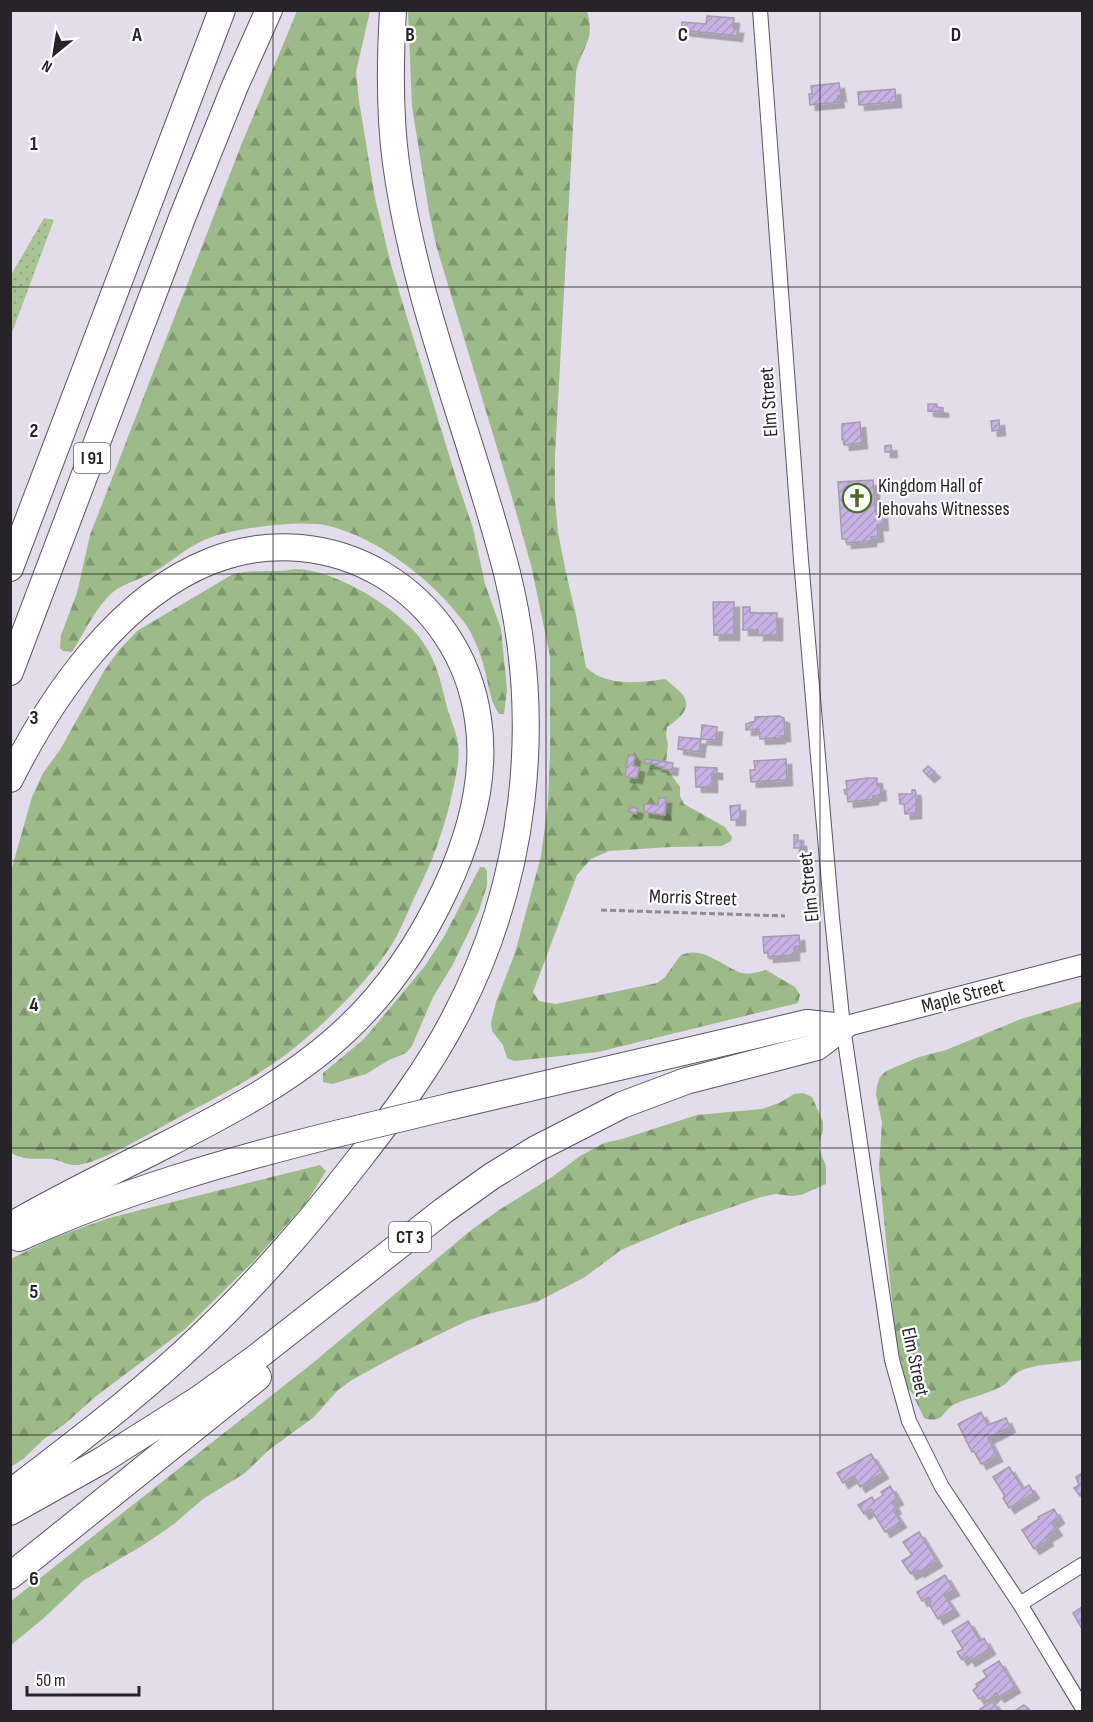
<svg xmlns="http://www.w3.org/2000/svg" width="1093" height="1722" viewBox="0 0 1093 1722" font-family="'Sofia Sans Condensed',sans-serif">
<defs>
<pattern id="forest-firs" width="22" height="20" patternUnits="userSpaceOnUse" patternTransform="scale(1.5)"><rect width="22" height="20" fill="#9dbb89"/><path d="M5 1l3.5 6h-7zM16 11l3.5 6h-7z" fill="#809870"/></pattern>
<pattern id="park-dots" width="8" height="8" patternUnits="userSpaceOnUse" patternTransform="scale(1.5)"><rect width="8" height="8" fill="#a8c494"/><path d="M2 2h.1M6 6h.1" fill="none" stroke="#90a880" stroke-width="1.8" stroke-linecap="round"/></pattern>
<pattern id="building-hatch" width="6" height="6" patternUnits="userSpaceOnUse" patternTransform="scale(1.5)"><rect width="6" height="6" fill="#cab1e5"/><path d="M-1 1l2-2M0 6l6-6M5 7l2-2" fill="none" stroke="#ad98c4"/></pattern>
<filter id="shadow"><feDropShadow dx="5.5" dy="5.5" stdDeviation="0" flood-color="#0004"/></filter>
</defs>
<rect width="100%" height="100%" fill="#e3dceb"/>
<!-- forest -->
<g fill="url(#forest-firs)">
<path d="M297,11H370L356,72L359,101L375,198L391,265L457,481L473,528L485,584L501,629L507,690L504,714H499C489,699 489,684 484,667C480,652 473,634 464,622C432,580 380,539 329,526C303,519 238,528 212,537C190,544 173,561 154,572C141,579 125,583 113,592C96,607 84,633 72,652L63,651L60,648L61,635L77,593L90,535L242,143Z"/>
<path d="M408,11H587C596,41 581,47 576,73L555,456V500L558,532L566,573L576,615L586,667C606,687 639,683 665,679C690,698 696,707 667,727L666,736L668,744L666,763L669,772L680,787V796L684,804L725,827L732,837L731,841L722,846L671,847L609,851L591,859L577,875L533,992L539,1001L556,1004L657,983L665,977L680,956C702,944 722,967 742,973C750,975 758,972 766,970L795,987L800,995L798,1003L598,1052L514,1061L507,1058L503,1045L492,1031L491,1023L496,1002L515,953L541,856L548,804L550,752V656L531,565L511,494L436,245L429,212L412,107Z"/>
<path d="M297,569C336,571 388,603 414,631C435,654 440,678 447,707C450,719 456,730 458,743C460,757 457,771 454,785C447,819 437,850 422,882C410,904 403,928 389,949C362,989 305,1044 265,1069C234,1089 199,1106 167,1124C147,1135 99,1163 78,1165C68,1166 60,1160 51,1159C36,1158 23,1161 10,1152L11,871L32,797L43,773L60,750L104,671L119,650L137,631L233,574C254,569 275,573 297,569Z"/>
<path d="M480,867H484L487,871V885L479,911L452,966L433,997L412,1046L406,1053L389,1060L366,1074L332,1084L323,1082V1073L364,1039L425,966L445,935Z"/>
<path d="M1082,1001V1360C1064,1364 1034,1363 1018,1372C1012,1375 1009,1382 1004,1385C989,1394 971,1397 955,1404C941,1411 945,1424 924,1418L912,1393L906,1386L895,1332L879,1168L882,1122L876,1095L877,1086L880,1077L886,1071L919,1057L946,1050L1021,1019Z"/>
<path d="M803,1093L812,1097L823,1122V1131L820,1140L819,1149L826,1166V1184L801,1195L792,1196L775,1194L758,1198L680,1225L621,1250L585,1277L537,1302L484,1315L467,1321L399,1354L352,1380L338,1390L313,1418L270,1449L245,1473L203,1499L174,1524L145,1544L84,1580L44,1618L11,1645V1601L314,1362L470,1231L499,1210L552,1177L580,1156L604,1143L622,1139L697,1115L762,1109L779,1103L794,1094Z"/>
<path d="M320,1165L326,1171L306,1203L253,1262L184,1330L95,1397L66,1423L44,1439L23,1459L11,1467V1259L53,1238L109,1218Z"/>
</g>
<!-- park -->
<path fill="url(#park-dots)" d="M44,218L54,220L11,335V275Z"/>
<!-- building -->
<g fill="url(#building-hatch)" stroke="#a39caa" stroke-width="1.5" filter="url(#shadow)">
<path d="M707,16L734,18L733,28H738L737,36L681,30L682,22L706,24Z"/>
<path d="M839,83L841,96H838L839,102L810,105L809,94H812L811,86Z"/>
<path d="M895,89L896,102L859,105L858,92Z"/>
<path d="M928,404H937V407L943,408V412L928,411Z"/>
<path d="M999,420L1000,430L992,431L991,421Z"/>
<path d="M860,422L862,443L844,445L843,438L842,439V424Z"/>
<path d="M891,445L892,452H885V446Z"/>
<path d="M873,480L876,514L882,513L883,525H877L878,536L871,537V541L846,543V539H842L838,482Z"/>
<path d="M713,602H734V635H714Z"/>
<path d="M743,607H750V613H777V635H758V630H743Z"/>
<path d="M779,716L784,718L785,736H780V738L760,739L759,729L746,730V724L755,721V717Z"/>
<path d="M702,725L717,727L716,740L701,739Z"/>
<path d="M679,737L701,739L699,752L678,749Z"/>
<path d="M628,755L635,756L633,766L639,767L637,778L625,777Z"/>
<path d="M645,759L673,763L672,770L662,769V767L656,766L657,764L645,763Z"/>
<path d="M786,759L787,780L751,782L750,770H755L754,761Z"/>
<path d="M928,766L935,772L929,777L923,771Z"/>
<path d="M695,767L717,768V774H712V787H696Z"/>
<path d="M868,778H877V785H880L881,795L873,796V799L865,800L848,802L847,794H845L844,790L847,789L846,781Z"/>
<path d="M912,790H915L916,793V813L905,814L904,804H900L899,794H912Z"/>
<path d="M659,798H666L665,815L644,812V804L658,805Z"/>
<path d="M740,805V820H731L730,806Z"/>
<path d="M630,806L638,809L636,814L628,811Z"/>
<path d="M794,835H798V841H801L802,848H794Z"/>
<path d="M799,935L800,946L794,947V955L768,957V953H764L763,937Z"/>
<path d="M981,1412L988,1425L1006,1418L1010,1427L988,1438L997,1456L981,1464L974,1451L972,1452L958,1424Z"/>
<path d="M871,1454L883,1473L860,1487L854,1476L843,1483L837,1473Z"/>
<path d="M1009,1467L1023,1489L1029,1485L1034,1493L1009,1508L1003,1498L1005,1496L993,1477Z"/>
<path d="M1082,1473V1495L1080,1496L1074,1488L1079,1485L1076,1477Z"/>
<path d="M890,1486L898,1499L892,1502L896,1508L893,1510L901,1522L885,1532L871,1509L864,1514L858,1505L872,1497L874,1501L883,1495L881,1492Z"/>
<path d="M1054,1509L1059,1518L1052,1523L1057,1530L1046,1537L1048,1540L1034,1549L1022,1530L1039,1519L1038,1517Z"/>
<path d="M919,1532L937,1561L919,1572L918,1570L911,1574L902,1561L912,1555L903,1542Z"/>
<path d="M945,1575L954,1590L944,1595L954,1610L938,1619L929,1604L931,1602L928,1597L922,1601L917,1592Z"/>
<path d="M1082,1607V1629L1073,1613Z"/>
<path d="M968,1621L980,1641L984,1638L990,1649L970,1661L967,1656L962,1660L957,1652L963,1649L952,1631Z"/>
<path d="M999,1661L1015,1687L999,1697L996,1693L987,1702L983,1696L979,1699L973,1690L977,1687L976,1684L987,1677L983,1671Z"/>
<path d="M993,1701L998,1710L979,1712L980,1709Z"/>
<path d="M1024,1705L1029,1709L1028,1712H1013Z"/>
</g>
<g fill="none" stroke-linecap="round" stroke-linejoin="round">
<!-- street casing -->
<g stroke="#5a5461" stroke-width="16">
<g id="street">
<path d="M760,10L801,560L832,918L843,1027L892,1360L909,1421L942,1487L1020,1604L1082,1707"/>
<path d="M1020,1604L1082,1565"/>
</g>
</g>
<!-- secondary casing -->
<g stroke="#5a5461" stroke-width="22">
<path id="secondary" d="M843,1027L1082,965"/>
</g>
<!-- highway casing -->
<g stroke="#5a5461" stroke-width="28">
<g id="highway">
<path d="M10,568L222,10"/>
<path d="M10,672L182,218L235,86L269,10"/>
<path d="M10,779C52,695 120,597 211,561C331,514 460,592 478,719C487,778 470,837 445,890C421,941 390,988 349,1027C293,1081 222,1116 154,1151C105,1175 57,1199 10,1226"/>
<path d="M452,1106L807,1023L843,1027"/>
<path d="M19,1238C122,1191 230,1160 340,1133"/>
<path d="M10,1493C69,1448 127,1404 182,1354C247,1295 305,1229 359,1159C394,1114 428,1069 454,1019C526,883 544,722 507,573C472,436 415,304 396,163C389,112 390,61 393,10"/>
<path d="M10,1512L101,1461L199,1399L257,1357L443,1211L492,1176L536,1149L622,1105L686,1081L817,1047L843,1027"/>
<path d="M10,1576L258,1377"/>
</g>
</g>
<!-- path -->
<path stroke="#8f8a95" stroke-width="3" stroke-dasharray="6 3" stroke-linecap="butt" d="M601,910L785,916"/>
<!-- street -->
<use href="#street" stroke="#fff" stroke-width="14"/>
<!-- secondary -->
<use href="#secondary" stroke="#fff" stroke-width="20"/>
<!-- highway -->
<use href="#highway" stroke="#fff" stroke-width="26"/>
<!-- highway-bridge casing -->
<g stroke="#5a5461" stroke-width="28" stroke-linecap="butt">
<path id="highway-bridge" d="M340,1133L452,1106"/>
</g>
<!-- highway-bridge -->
<use href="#highway-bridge" stroke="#fff" stroke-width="26"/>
</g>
<!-- grid -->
<path fill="none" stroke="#262429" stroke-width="1.5" stroke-opacity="0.55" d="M273,10V1712M546,10V1712M820,10V1712M10,287H1082M10,574H1082M10,861H1082M10,1148H1082M10,1435H1082"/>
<!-- icons -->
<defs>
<g id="church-ring" transform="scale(1.5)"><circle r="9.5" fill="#fff" stroke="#486e28" stroke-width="1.5"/><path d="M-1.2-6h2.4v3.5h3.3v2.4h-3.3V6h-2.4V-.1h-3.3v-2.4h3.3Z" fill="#486e28"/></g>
</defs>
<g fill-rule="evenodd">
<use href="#church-ring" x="857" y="498"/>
</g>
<g text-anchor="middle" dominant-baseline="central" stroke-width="4.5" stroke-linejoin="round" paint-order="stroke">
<!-- shield labels -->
<g fill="#fff" stroke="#676669" stroke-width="1.5">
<rect x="74" y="443" width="36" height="30" rx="4.5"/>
<rect x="389" y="1222" width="42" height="30" rx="4.5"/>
</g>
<g font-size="18" font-weight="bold" fill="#262429">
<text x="92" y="458">I 91</text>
<text x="410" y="1237">CT 3</text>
</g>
<!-- street labels -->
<g font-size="20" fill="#262429" stroke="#fff">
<text transform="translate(769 402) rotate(-94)">Elm Street</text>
<text transform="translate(809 887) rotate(-96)">Elm Street</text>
<text transform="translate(693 898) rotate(2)">Morris Street</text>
<text transform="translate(963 996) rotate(-15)">Maple Street</text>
<text transform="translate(915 1362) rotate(78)">Elm Street</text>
</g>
<!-- poi labels -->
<g font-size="20" fill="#262429" stroke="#fff" text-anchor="start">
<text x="878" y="486">Kingdom Hall of<tspan x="878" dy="23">Jehovahs Witnesses</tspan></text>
</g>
</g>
<g font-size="20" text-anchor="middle" font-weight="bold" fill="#262429" stroke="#fff" stroke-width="4.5" stroke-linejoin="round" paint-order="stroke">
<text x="137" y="41">A</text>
<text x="410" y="41">B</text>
<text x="683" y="41">C</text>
<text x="956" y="41">D</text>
<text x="34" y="150">1</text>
<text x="34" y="437">2</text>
<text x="34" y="724">3</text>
<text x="34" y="1011">4</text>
<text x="34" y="1298">5</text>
<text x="34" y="1585">6</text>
</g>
<!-- border -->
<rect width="1093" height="1722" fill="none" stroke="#262429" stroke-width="24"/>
<!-- north arrow -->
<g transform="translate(54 54) rotate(210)" stroke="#ffffff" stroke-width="4.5" paint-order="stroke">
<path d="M0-4.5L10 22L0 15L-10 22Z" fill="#262429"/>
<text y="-9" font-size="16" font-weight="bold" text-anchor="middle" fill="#262429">N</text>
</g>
<!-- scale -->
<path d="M27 1686v9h112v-9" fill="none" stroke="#262429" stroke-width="3"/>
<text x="36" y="1686" font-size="18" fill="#262429" stroke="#ffffff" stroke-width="4.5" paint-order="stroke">50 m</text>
</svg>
